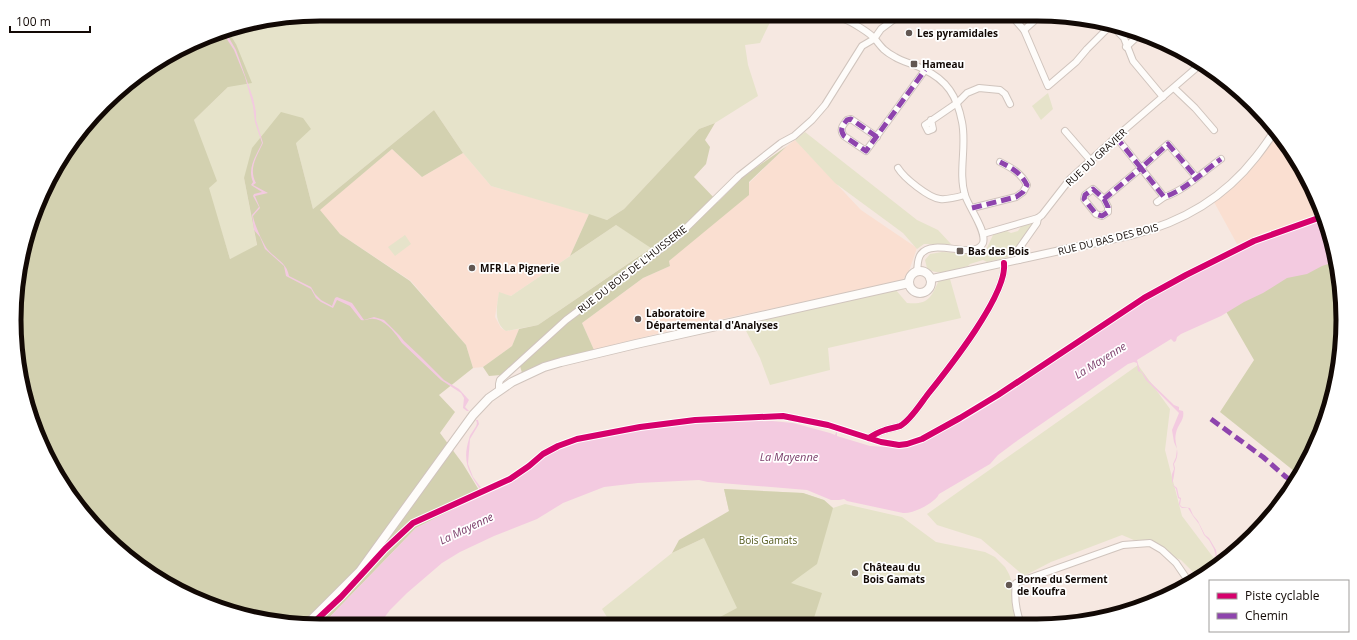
<svg xmlns="http://www.w3.org/2000/svg" width="1357" height="640" viewBox="0 0 1357 640" font-family="'Open Sans',sans-serif">
<rect width="100%" height="100%" fill="#f6e8e1"/>
<!-- built -->
<g fill="#fadfd1">
<path d="M1274,129L1292,150L1320,203L1323,215L1237,244L1214,202L1244,171Z"/>
<path d="M795,140L861,210L917,248L909,271L901,282L683,327L594,350L582,323L643,278L670,266L669,261L787,146Z"/>
<path d="M392,149L422,177L463,153L491,186L589,214L570,256L511,296L499,293L495,317L501,328L506,331L519,329L512,346L483,367L473,368L466,345L411,281L340,234L319,210Z"/>
</g>
<!-- green -->
<g fill="#e6e3ca">
<path d="M320,14H774L760,43L745,45L748,65L758,96L715,123L699,129L624,209L607,220L491,186L463,153L434,110L313,209L296,143L244,178L257,246L230,259L208,188L194,120L228,87L236,44L227,29Z"/>
<path d="M1048,93L1053,109L1041,120L1032,106Z"/>
<path d="M805,132L917,220L938,230L951,244H924L917,249L903,233L835,183L795,140Z"/>
<path d="M1030,223L1032,225L1015,248L1013,256L987,262L983,260L970,264L968,266C956,269 937,277 927,268L925,260L930,254L942,252L977,254L987,248L993,235L1005,230L1011,233L1018,231L1022,225Z"/>
<path d="M616,225L652,247L538,325L506,331C493,322 497,306 499,292L511,296Z"/>
<path d="M405,235L411,244L395,256L388,247Z"/>
<path d="M950,279L961,318L828,348L830,370L770,385L760,358L742,323L895,289L907,303C928,305 931,298 939,280Z"/>
<path d="M1138,365L1170,409L1165,450L1182,516L1219,565L1198,577L1181,560L1122,535L1051,562L1024,576L981,539L937,525L927,514Z"/>
<path d="M724,489L803,493L824,500L833,508L845,504L902,517L936,542L985,552L995,557L1005,567L1009,574L1013,585L1014,613L1017,624L612,625L602,609L672,553L704,538L729,511Z"/>
</g>
<!-- forest -->
<g fill="#d3d1b0">
<path d="M227,29L236,44L252,83L228,87L194,120L217,181L209,188L230,259L257,245L244,178L252,148L281,112L303,118L311,129L296,143L313,209L434,110L463,153L422,177L392,149L320,210L340,234L410,281L466,345L473,368L439,395L455,412L440,433L463,464L482,495L416,528L321,626L260,620L203,603L118,550L77,506L46,456L17,360L20,260L37,203L65,150L134,77L221,30Z"/>
<path d="M715,123L705,140L710,147L706,164L694,177L718,202L744,176L787,146L749,182V195L669,261L670,266L643,278L582,323L594,350L522,373L518,359L501,375L489,376L483,367L512,346L519,329L538,325L651,248L616,225L570,256L589,214L607,220L624,209L699,129Z"/>
<path d="M1336,258L1343,320L1337,380L1320,437L1300,471H1294L1220,412L1254,360L1224,308L1293,271Z"/>
<path d="M724,489L803,493L824,500L833,508L817,564L791,583L822,593L812,624L705,625L737,608L704,538L672,553L679,540L729,511Z"/>
</g>
<!-- water -->
<g fill="#f3cae0">
<path d="M221,30L225,31L236,50L253,98L256,112V120L263,143C257,156 248,169 256,183L253,185L268,193L255,196L260,208L253,216C254,223 263,244 268,250C276,259 287,263 289,276L311,287L315,294L321,300L332,306L335,298L337,297L352,303L364,320L374,317L384,320L400,336L404,341L421,357L444,380L459,389L469,400L465,407L469,411H467L463,408L464,398L461,393L441,380L402,343C396,334 386,320 374,319C369,318 366,321 361,320L350,306L337,300L333,308L321,302L316,298L311,289L286,276L284,266L265,249L260,237L254,230L252,215L259,207L253,196L254,194L262,192L251,185L253,182C247,168 256,156 262,143L255,122L253,106L245,77L234,50Z"/>
<path d="M1325,219L1337,261L1322,266L1307,274L1287,278L1263,293L1244,302L1221,316L1181,334L1177,337L1176,341L1174,342L1171,339L1137,360L1140,371L1143,373L1148,380L1174,405L1179,407V410L1183,411C1185,420 1178,424 1176,433C1173,445 1182,451 1174,464L1175,468C1174,474 1174,478 1172,484L1177,488L1179,497L1181,498L1180,505L1182,507L1190,508L1193,515L1198,521L1205,535L1209,538L1216,550L1217,556L1222,563L1216,557L1214,549L1209,540L1204,535L1199,524L1193,516L1188,508H1182C1178,505 1179,503 1180,499L1178,498L1176,489L1172,484V474L1174,469L1173,464L1176,457L1177,449L1174,442L1172,430L1179,413L1146,380L1142,373L1138,371L1137,363L1134,362L1128,364L1014,443L998,455L990,464L939,494C935,503 913,514 903,513L847,501L844,499L839,500H831L807,490L708,482L699,480L638,483L604,487L563,503L537,519L494,536L460,552L442,563L407,593L390,610L378,626H321L416,528L483,494C471,475 461,464 469,439C470,433 476,429 477,423L476,420H478L479,424L470,439L468,464L473,477L485,493L489,490L493,484H506L517,479L544,457L562,448L582,441L644,429L662,428L665,427L694,422L772,421L793,423L830,433L835,435L837,430V436L870,446L885,447L905,446L918,443L938,434L996,399L1142,302L1181,279L1263,241Z"/>
</g>
<g fill="none" stroke-linecap="round" stroke-linejoin="round">
<!-- minor casing -->
<g stroke="#d0c4bd" stroke-width="8">
<g id="minor">
<path d="M811,14C822,17 834,16 844,19C852,22 870,33 875,39C882,48 884,51 895,57C903,62 914,64 923,69C947,80 957,96 962,122C967,146 958,172 965,195C968,206 987,231 983,243C975,261 934,237 921,254C917,259 918,266 917,271"/>
<path d="M1010,14L1024,30L1048,86L1076,62L1087,49L1110,26"/>
<path d="M1104,22L1114,28L1124,38L1133,61L1163,97"/>
<path d="M1024,30L1042,14"/>
<path d="M1126,47L1141,33"/>
<path d="M1174,88L1195,108L1214,130"/>
<path d="M931,120L933,129L928,131L925,125L957,103L967,93L979,88L1000,90L1005,94L1010,104"/>
<path d="M1065,131L1091,161"/>
<path d="M877,137L851,119L847,120C843,125 839,129 844,136L866,151L925,70"/>
<path d="M1116,137L1141,168L1168,144L1196,177"/>
<path d="M898,168C904,178 929,198 940,199C948,200 958,197 965,195"/>
<path d="M1104,199L1108,207V212L1102,216L1096,214L1084,199L1085,195L1093,189L1104,199L1141,168L1164,197C1184,191 1204,171 1221,159"/>
<path d="M1157,202L1164,197"/>
<path d="M972,208L1016,197L1023,192L1027,185C1021,173 1012,168 1000,162"/>
<path d="M983,234L1038,218L1042,215L1070,179L1116,137L1202,63"/>
<path d="M1019,260L1018,250L1037,223L1038,218"/>
<path d="M499,390V384L500,380L566,320L678,236L739,176L781,143L794,136L812,120L825,105L862,46L874,39L881,29L901,14"/>
<path d="M869,438C873,435 879,432 885,430C889,428 895,428 900,426C910,421 921,403 928,394C948,369 1008,294 1004,263"/>
<path d="M1021,624C1016,611 1014,597 1016,583L1123,545L1150,543L1162,550L1176,563L1189,582"/>
</g>
</g>
<!-- tertiary casing -->
<g stroke="#d0c4bd" stroke-width="9">
<path id="tertiary" d="M930,279L1131,235C1181,223 1224,198 1256,157C1263,148 1269,140 1275,130"/>
</g>
<!-- secondary casing -->
<g stroke="#d0c4bd" stroke-width="10">
<g id="secondary">
<circle cx="920" cy="282" r="11"/>
<path d="M306,625L360,571L473,415L489,398L512,382L544,367L561,362L636,344L909,283"/>
</g>
</g>
<!-- minor -->
<use href="#minor" stroke="#fefcfa" stroke-width="6"/>
<!-- tertiary -->
<use href="#tertiary" stroke="#fefcfa" stroke-width="7"/>
<!-- secondary -->
<use href="#secondary" stroke="#fefcfa" stroke-width="8"/>
<!-- quiet -->
<g stroke="#8e44ad" stroke-width="5" stroke-dasharray="10 5" stroke-linecap="butt">
<path d="M877,137L851,119L847,120C843,125 839,129 844,136L866,151L925,70"/>
<path d="M1116,137L1141,168L1168,144L1196,177"/>
<path d="M1104,199L1108,207V212L1102,216L1096,214L1084,199L1085,195L1093,189L1104,199L1141,168L1164,197C1184,191 1204,171 1221,159"/>
<path d="M972,208L1016,197L1023,192L1027,185C1021,173 1012,168 1000,162"/>
<path d="M1211,419L1263,457L1286,477L1294,482"/>
</g>
<!-- cycleway casing -->
<g stroke="#fff" stroke-width="8">
<g id="cycleway">
<path d="M869,438C873,435 879,432 885,430C889,428 895,428 900,426C910,421 921,403 928,394C948,369 1008,294 1004,263"/>
<path d="M311,625L341,597L385,549L413,523L510,479L529,466L543,454L558,446L577,439L640,427L695,420L783,416L828,425L881,442L899,445L907,444L922,439L960,418L998,395L1144,298L1186,275L1254,241L1324,216"/>
</g>
</g>
<!-- cycleway -->
<use href="#cycleway" stroke="#d6006c" stroke-width="6"/>
</g>
<!-- markers -->
<g fill="#625752" stroke="#fff" stroke-width="1.5">
<circle cx="909" cy="33" r="4"/>
<rect x="910" y="60" width="8" height="8" rx="2"/>
<rect x="956" y="247" width="8" height="8" rx="2"/>
<circle cx="472" cy="268" r="4"/>
<circle cx="638" cy="319" r="4"/>
<circle cx="855" cy="573" r="4"/>
<circle cx="1009" cy="585" r="4"/>
</g>
<g text-anchor="middle" dominant-baseline="central" stroke-width="3.5" stroke-linejoin="round" paint-order="stroke">
<!-- poi labels -->
<g font-size="10" font-weight="bold" fill="#120905" stroke="#fff" text-anchor="start">
<text x="917" y="33">Les pyramidales</text>
<text x="922" y="64">Hameau</text>
<text x="968" y="251">Bas des Bois</text>
<text x="480" y="268">MFR La Pignerie</text>
<text x="646" y="313">Laboratoire<tspan x="646" dy="12">Départemental d'Analyses</tspan></text>
<text x="863" y="567">Château du<tspan x="863" dy="12">Bois Gamats</tspan></text>
<text x="1017" y="579">Borne du Serment<tspan x="1017" dy="12">de Koufra</tspan></text>
</g>
<!-- street labels -->
<g font-size="10" fill="#120905" stroke="#fff">
<text transform="translate(1096 157) rotate(-43)">RUE DU GRAVIER</text>
<text transform="translate(1108 239) rotate(-14)">RUE DU BAS DES BOIS</text>
<text transform="translate(632 269) rotate(-38)">RUE DU BOIS DE L'HUISSERIE</text>
</g>
<!-- park labels -->
<g font-size="10" fill="#535a1c" stroke="#fff">
<text x="768" y="540">Bois Gamats</text>
</g>
<!-- water labels -->
<g font-size="11" font-style="italic" fill="#7b3d6a" stroke="#fff">
<text transform="translate(1100 360) rotate(-32)">La Mayenne</text>
<text x="789" y="456">La Mayenne</text>
<text transform="translate(466 528) rotate(-26)">La Mayenne</text>
</g>
</g>
<!-- crop -->
<path d="M0 0H1357V640H0ZM320 21H1037A299 299 0 0 1 1336 320V320A299 299 0 0 1 1037 619H320A299 299 0 0 1 21 320V320A299 299 0 0 1 320 21Z" fill="#fff" fill-rule="evenodd"/>
<path fill="none" stroke="#120905" stroke-width="5" d="M320 21H1037A299 299 0 0 1 1336 320V320A299 299 0 0 1 1037 619H320A299 299 0 0 1 21 320V320A299 299 0 0 1 320 21Z"/>
<!-- legend -->
<rect x="1209" y="580" width="140" height="52" fill="#ffffff" stroke="#a09d9b"/>
<rect x="1217" y="593" width="20" height="6" fill="#d6006c" stroke="#a09d9b"/>
<text x="1245" y="600" font-size="12" fill="#120905">Piste cyclable</text>
<rect x="1217" y="613" width="20" height="6" fill="#8e44ad" stroke="#a09d9b"/>
<text x="1245" y="620" font-size="12" fill="#120905">Chemin</text>
<!-- scale -->
<path d="M10 26v6h80v-6" fill="none" stroke="#120905" stroke-width="2"/>
<text x="16" y="26" font-size="12" fill="#120905" stroke="#ffffff" stroke-width="3" paint-order="stroke">100 m</text>
</svg>
